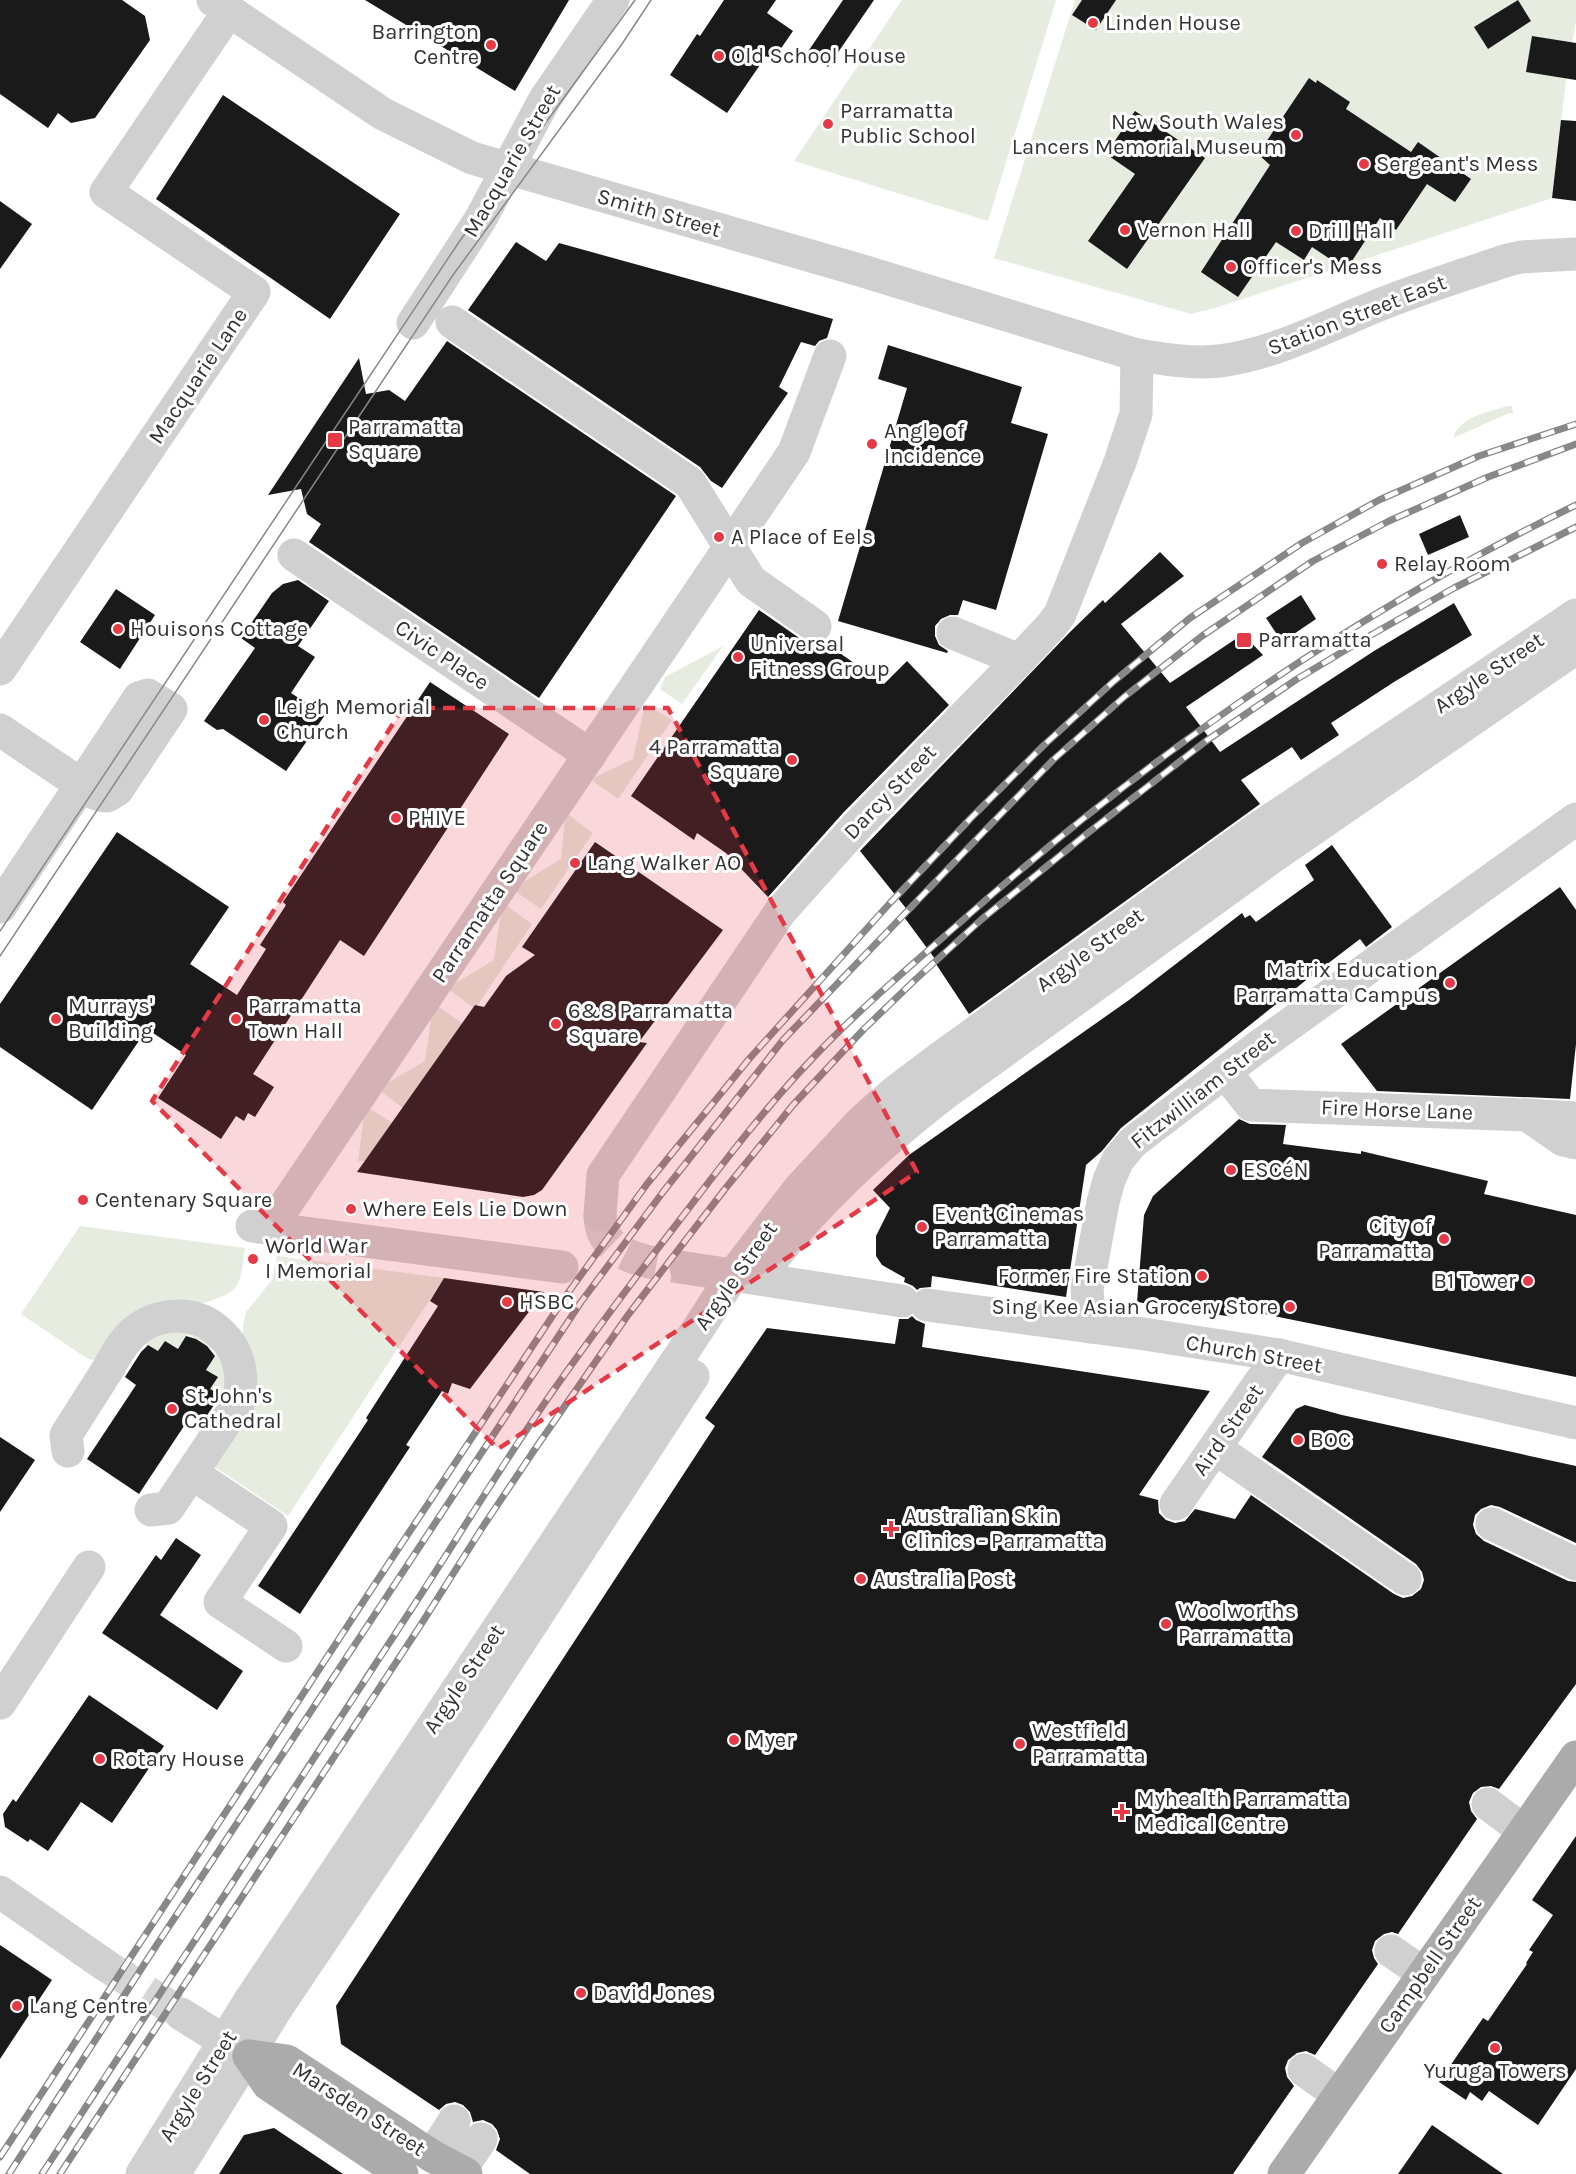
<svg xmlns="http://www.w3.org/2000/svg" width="1576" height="2174" viewBox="0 0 1576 2174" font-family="Karla,sans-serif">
<rect width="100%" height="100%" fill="#fff"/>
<!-- green -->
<g fill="#e6ecdf">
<path d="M902,0H1056L988,221L794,161Z"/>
<path d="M1075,0H1576V21L1567,72L1552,198L1218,307L1191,314L994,258Z"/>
<path d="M1507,406H1512L1513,414L1509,413L1453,438C1461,416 1486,413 1507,406Z"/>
<path d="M723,646L682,704L660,689L665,677Z"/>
<path d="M645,704L672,720L618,799L593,781L595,777L633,759Z"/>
<path d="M569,815L593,833L541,909L512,889L561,859L565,818Z"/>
<path d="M504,904L532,924L475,1009L447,988L494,960L502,905Z"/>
<path d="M436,1005L465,1025L406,1110L377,1089L425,1061L433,1006Z"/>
<path d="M367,1107L391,1122L392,1129L372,1162L358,1161L365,1108Z"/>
<path d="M80,1226L245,1248C243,1260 243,1275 237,1285C225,1304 175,1307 155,1316C140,1322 113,1347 99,1358L94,1360L88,1359L21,1314Z"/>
<path d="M277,1256L444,1278L288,1516L215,1467L243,1347V1326L246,1312L272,1280Z"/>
<path d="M182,1326L226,1353L228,1401L210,1389L218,1377L206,1370L217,1353L188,1334L178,1349L158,1351L139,1339Z"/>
</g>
<!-- building -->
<g fill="#1a1a1a">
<path d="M0,0H122L145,16L150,40L95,118L71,123L58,113L48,128L0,94Z"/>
<path d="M365,0H569L515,91Z"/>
<path d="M724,0H776L767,13L793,31L773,60L766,56L727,113L670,75L697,34L700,36Z"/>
<path d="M843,0H874L828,67L807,53Z"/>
<path d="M1082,0H1116L1096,30L1072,15Z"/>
<path d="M1518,0L1531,21L1488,49L1474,27Z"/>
<path d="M1532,36L1576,43V80L1526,72Z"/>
<path d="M1309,78L1316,83L1317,80L1350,102L1346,109L1411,152L1418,142L1471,179L1455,202L1427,184L1396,230L1380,218L1352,261L1339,265L1312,247L1304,260L1276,242L1238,297L1201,272L1270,165L1258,154Z"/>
<path d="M223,95L400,214L330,319L156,199Z"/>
<path d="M1135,111L1205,158L1127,269L1088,241L1135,174L1106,154Z"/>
<path d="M1561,120L1576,121V201L1552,198Z"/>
<path d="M0,201L32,224L0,269Z"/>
<path d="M516,242L546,261L559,243L833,319L827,338L819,341L815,346L801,342L779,387L788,393L722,488L711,481L700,467L468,310Z"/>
<path d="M447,341L676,496L539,698L309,542L321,524L307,514L301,489L268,495L359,358L366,394L389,390L405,401Z"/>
<path d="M888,345L1022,387L1011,423L1048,434L996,610L963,600L958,615H950L941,619L935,626V636L939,645L948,651L947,653L838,621L907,388L878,379Z"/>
<path d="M1460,515L1469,537L1428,555L1419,534Z"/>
<path d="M1160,552L1184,576L1121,624L1170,683L1243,634L1263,655L1186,707L1220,752L1374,651L1454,603L1472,635L1394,682L1331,723L1339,735L1301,760L1292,747L1241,780L1260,804L969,1014L936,964L938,963L904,917L909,912L860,851L1069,633L1103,600L1105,603Z"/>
<path d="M298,580L329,601L298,646L315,657L291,693L325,715L286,771L223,729L217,730L204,721L255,648L241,638L272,593L283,584Z"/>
<path d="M116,589L155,615L120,669L80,642Z"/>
<path d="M1301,595L1316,619L1282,642L1266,618Z"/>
<path d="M759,610L805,642L814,645L824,642L884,684L907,661L949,705L843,813L768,897L726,853L697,833L694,840L631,796Z"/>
<path d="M430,682L509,734L364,956L340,940L253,1074L274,1087L255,1117L248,1113L244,1121L236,1116L221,1139L158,1098L186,1055L147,1029L92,1110L0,1047V1004L117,832L229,907L190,964L237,995L266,949L260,945L286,905L283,902Z"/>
<path d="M595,842L723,930L639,1042L647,1043L583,1133L542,1190L534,1195L523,1197L357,1172L475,1005L484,1007L506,976L535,955L522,947Z"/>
<path d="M1332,845L1392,927L1366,947L1360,939L1305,981L1121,1128L1102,1151L1086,1165L1066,1297L932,1276L931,1287L920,1288L917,1290L913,1286L904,1282L905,1278L882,1265L876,1256V1236L890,1208L873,1190L909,1155L1129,1000L1242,913L1245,918L1250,915L1256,922L1314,880L1305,865Z"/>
<path d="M1560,887L1576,910V1044L1570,1099L1377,1091L1341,1044Z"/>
<path d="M1239,1119L1250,1124L1286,1125L1283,1144L1361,1154V1151L1488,1181L1484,1194L1576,1215V1377L1259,1313L1235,1310L1233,1317L1137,1302L1144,1215L1153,1196Z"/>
<path d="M444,1278L544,1292L470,1389L452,1383L448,1394L442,1391L406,1445L410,1447L300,1614L258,1586L368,1420L366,1418L438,1306L430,1301Z"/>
<path d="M912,1316L916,1320L925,1324L922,1347L1210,1391L1139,1495L1158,1500L1159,1513L1166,1520L1175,1523L1185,1521L1195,1509L1235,1519L1251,1495L1394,1594L1403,1598L1412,1596L1421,1589L1424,1580L1422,1572L1416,1564L1262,1457L1296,1409L1305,1405L1342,1415L1576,1466V1543L1500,1507L1491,1505L1481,1509L1475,1515L1473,1525L1476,1534L1484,1541L1568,1581L1576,1582V1684L1499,1789L1491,1786L1481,1787L1473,1793L1469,1802L1471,1811L1477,1819L1398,1934L1392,1932L1384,1934L1375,1941L1372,1950L1374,1958L1378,1964L1315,2055L1306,2051L1297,2053L1288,2060L1285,2068L1287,2077L1294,2086L1233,2174H530L496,2150L500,2139L497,2130L492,2124L483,2120L473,2122L470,2112L463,2105L455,2102L446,2104L439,2110L341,2044L336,2006L715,1426L705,1418L767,1328L895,1344L899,1319H908Z"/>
<path d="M186,1336L196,1339L207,1346L215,1356L206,1370L218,1377L210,1389L221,1395L201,1424L190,1417L139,1494L87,1459L136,1385L125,1377L141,1352L148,1345L158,1351L165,1341L178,1349Z"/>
<path d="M0,1437L35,1460L0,1512Z"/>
<path d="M176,1538L201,1555L160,1615L243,1671L217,1710L102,1633L156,1555L161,1560Z"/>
<path d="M89,1695L164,1746L112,1823L81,1802L48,1851L30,1839L28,1842L5,1827L3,1814L13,1799L16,1802Z"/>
<path d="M1576,1836V2069L1538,2125L1489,2091L1482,2101L1470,2092L1466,2100L1439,2082L1483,2018L1488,2021L1527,1964L1526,1963L1533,1952L1529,1950L1553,1915L1532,1900Z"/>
<path d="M0,1945L52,1980L0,2059Z"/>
<path d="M1432,2125L1503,2174H1398Z"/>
<path d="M274,2128L343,2174H219L244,2135Z"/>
</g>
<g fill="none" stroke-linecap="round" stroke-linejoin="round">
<!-- minor-tunnel -->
<g stroke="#d6d6d6" stroke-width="33" stroke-dasharray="33 16" stroke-linecap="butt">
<path d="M600,1215C600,1259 652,1263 686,1268"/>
<path d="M105,1965L181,2014"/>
</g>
<!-- minor -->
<g stroke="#d0d0d0" stroke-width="33">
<path d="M213,0L383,114L472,158L856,269L1137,355C1163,359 1192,364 1219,361C1274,354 1323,328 1374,307C1418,289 1463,275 1508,260L1521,257L1576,254"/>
<path d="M452,322L690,483L751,581L815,626"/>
<path d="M413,323L480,220L545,99L613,0"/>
<path d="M294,555L590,755"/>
<path d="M953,633L1019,660"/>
<path d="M0,669L254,292L106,192L229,11"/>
<path d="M0,730L70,777C81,785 93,796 107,796L117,790L171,709L148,695L139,698L0,907"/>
<path d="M1225,1072L1251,1105L1527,1115L1563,1140L1576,1143"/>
<path d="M1527,1115L1576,1118"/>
<path d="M600,1215L603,1175L780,912L857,826L1019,660L1052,625L1060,614L1120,462L1136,414L1137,355"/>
<path d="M252,1226L562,1267"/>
<path d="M270,1228L794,452L830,356"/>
<path d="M767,1266C818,1201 877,1146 943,1095L1271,858L1576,648"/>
<path d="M686,1268L902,1301"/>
<path d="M927,1305L1144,1334L1279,1355L1576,1423"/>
<path d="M1090,1327L1087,1289L1103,1202L1109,1180L1118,1160L1132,1143L1255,1049L1576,819"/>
<path d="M1215,1448L1405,1579"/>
<path d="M68,1451L66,1435C80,1413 94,1391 108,1369C115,1357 123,1341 134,1332C157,1312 195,1310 218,1331C240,1350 244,1374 239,1402L168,1508L151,1510"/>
<path d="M193,1474L271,1526L220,1602L286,1646"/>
<path d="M1176,1504L1279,1355"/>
<path d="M1492,1524L1576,1564"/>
<path d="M0,1703L89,1567"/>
<path d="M1488,1804L1524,1831"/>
<path d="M0,1892L105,1965"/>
<path d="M1391,1951L1424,1974"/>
<path d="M181,2014L245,2054"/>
<path d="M1304,2070L1339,2095"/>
<path d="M432,2156L454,2121"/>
<path d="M460,2171L481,2139"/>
<path d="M142,2174L249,2002L698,1329L733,1275L799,1189L862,1121L895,1092L940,1058L1260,827L1576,615"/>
<path d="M174,2174L278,2006L422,1792L693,1376"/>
</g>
<!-- major -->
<g stroke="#ababab" stroke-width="33">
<path d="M249,2056L287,2061L432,2156L466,2174"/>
<path d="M249,2056L268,2084L402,2174"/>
<path d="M1284,2174L1576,1757"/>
</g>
<!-- tram -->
<g stroke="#888" stroke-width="1.5">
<path d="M0,931L459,242L635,0"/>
<path d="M0,956L453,275L622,44L651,0"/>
</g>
<!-- rail casing -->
<g stroke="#888" stroke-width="7">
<g id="rail">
<path d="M0,2157L369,1593L565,1297L647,1184L749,1059L890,903L971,818L1043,746L1113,682L1190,618L1302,543L1379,500L1479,456L1576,424"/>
<path d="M9,2174L156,1946L581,1302L663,1192L783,1040L1053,760L1124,697L1202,636L1313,561L1389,521L1488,477L1576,444"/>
<path d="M42,2174C166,1983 292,1793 416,1602C460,1534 502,1465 548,1398C590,1338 634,1279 679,1221C721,1166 763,1110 811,1060C859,1009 912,965 964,919C1149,755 1354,613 1576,505"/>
<path d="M60,2174L420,1626L484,1525L535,1449L628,1315L725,1189L793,1105L864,1029L916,979L982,919L1084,836L1206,741L1297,679L1364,639L1454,588L1576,527"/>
</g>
</g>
<!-- rail -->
<use href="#rail" stroke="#fff" stroke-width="4.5" stroke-dasharray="14" stroke-linecap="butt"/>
</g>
<!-- marked area -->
<path fill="#e63946" fill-opacity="0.2" stroke="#e63946" stroke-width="4.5" stroke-dasharray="12 8" stroke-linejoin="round" d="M403,708H668L917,1172L498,1449L152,1101Z"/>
<!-- markers -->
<g fill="#e63946" stroke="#fff" stroke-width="2">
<circle cx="1093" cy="23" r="6"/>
<circle cx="491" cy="45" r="6"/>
<circle cx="719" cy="56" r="6"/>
<circle cx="828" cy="124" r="6"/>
<circle cx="1296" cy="135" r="6"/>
<circle cx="1364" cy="164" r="6"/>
<circle cx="1125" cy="230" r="6"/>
<circle cx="1296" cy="231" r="6"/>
<circle cx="1231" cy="267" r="6"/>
<rect x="327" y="432" width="16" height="16" rx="3"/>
<circle cx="872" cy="444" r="6"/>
<circle cx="719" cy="537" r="6"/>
<circle cx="1382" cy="564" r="6"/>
<circle cx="118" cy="629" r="6"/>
<rect x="1236" y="632" width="16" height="16" rx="3"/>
<circle cx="738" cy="657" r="6"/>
<circle cx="264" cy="720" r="6"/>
<circle cx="792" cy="760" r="6"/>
<circle cx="396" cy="818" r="6"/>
<circle cx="575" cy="863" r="6"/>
<circle cx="1450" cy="983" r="6"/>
<circle cx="56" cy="1019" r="6"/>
<circle cx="236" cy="1019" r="6"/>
<circle cx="556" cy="1024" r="6"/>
<circle cx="1231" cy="1170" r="6"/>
<circle cx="83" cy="1200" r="6"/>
<circle cx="351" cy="1209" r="6"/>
<circle cx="922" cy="1227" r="6"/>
<circle cx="1444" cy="1239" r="6"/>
<circle cx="253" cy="1259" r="6"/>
<circle cx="1202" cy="1276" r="6"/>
<circle cx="1528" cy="1281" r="6"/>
<circle cx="507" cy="1302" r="6"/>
<circle cx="1290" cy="1307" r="6"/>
<circle cx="172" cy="1409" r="6"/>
<circle cx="1298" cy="1440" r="6"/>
<path d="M888 1520h6v6h6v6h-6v6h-6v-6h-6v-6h6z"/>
<circle cx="861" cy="1579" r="6"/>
<circle cx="1166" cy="1624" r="6"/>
<circle cx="734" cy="1740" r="6"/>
<circle cx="1020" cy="1744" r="6"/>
<circle cx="100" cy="1759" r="6"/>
<path d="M1119 1803h6v6h6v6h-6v6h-6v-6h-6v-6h6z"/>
<circle cx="581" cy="1993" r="6"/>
<circle cx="17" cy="2006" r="6"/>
<circle cx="1495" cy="2048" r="6"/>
</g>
<g text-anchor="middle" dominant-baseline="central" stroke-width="6" stroke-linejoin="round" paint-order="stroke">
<!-- poi labels -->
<g font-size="22" fill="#333" stroke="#fff" text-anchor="start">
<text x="1105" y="23">Linden House</text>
<text x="479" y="32" text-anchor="end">Barrington<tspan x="479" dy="25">Centre</tspan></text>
<text x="731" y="56">Old School House</text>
<text x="840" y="111">Parramatta<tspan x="840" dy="25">Public School</tspan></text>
<text x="1284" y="122" text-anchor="end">New South Wales<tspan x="1284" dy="25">Lancers Memorial Museum</tspan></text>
<text x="1376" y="164">Sergeant's Mess</text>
<text x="1137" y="230">Vernon Hall</text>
<text x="1308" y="231">Drill Hall</text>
<text x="1243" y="267">Officer's Mess</text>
<text x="348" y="427">Parramatta<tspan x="348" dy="25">Square</tspan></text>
<text x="884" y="431">Angle of<tspan x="884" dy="25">Incidence</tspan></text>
<text x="731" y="537">A Place of Eels</text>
<text x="1394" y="564">Relay Room</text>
<text x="130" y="629">Houisons Cottage</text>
<text x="1258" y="640">Parramatta</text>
<text x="750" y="644">Universal<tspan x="750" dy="25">Fitness Group</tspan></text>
<text x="276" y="707">Leigh Memorial<tspan x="276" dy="25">Church</tspan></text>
<text x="780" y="747" text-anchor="end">4 Parramatta<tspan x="780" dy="25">Square</tspan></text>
<text x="408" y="818">PHIVE</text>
<text x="587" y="863">Lang Walker AO</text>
<text x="1438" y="970" text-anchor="end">Matrix Education<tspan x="1438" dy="25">Parramatta Campus</tspan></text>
<text x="68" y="1006">Murrays'<tspan x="68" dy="25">Building</tspan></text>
<text x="248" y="1006">Parramatta<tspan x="248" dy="25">Town Hall</tspan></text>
<text x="568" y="1011">6&amp;8 Parramatta<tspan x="568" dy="25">Square</tspan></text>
<text x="1243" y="1170">ESCéN</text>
<text x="95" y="1200">Centenary Square</text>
<text x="363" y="1209">Where Eels Lie Down</text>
<text x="934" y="1214">Event Cinemas<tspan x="934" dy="25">Parramatta</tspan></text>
<text x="1432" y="1226" text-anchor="end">City of<tspan x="1432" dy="25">Parramatta</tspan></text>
<text x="265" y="1246">World War<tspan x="265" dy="25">I Memorial</tspan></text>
<text x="1190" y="1276" text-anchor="end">Former Fire Station</text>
<text x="1516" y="1281" text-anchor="end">B1 Tower</text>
<text x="519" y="1302">HSBC</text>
<text x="1278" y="1307" text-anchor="end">Sing Kee Asian Grocery Store</text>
<text x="184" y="1396">St John's<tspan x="184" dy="25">Cathedral</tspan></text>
<text x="1310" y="1440">BOC</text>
<text x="904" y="1516">Australian Skin<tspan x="904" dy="25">Clinics - Parramatta</tspan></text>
<text x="873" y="1579">Australia Post</text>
<text x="1178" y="1611">Woolworths<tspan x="1178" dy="25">Parramatta</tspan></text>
<text x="1032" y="1731">Westfield<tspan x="1032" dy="25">Parramatta</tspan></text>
<text x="746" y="1740">Myer</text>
<text x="112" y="1759">Rotary House</text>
<text x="1136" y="1799">Myhealth Parramatta<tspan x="1136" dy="25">Medical Centre</tspan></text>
<text x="593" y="1993">David Jones</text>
<text x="29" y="2006">Lang Centre</text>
<text x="1495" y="2071" text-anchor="middle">Yuruga Towers</text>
</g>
<!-- street labels -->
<g font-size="22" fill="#333" stroke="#fff">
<text transform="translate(512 161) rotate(-60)">Macquarie Street</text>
<text transform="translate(659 213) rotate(16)">Smith Street</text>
<text transform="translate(1357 315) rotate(-21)">Station Street East</text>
<text transform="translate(198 376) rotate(-56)">Macquarie Lane</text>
<text transform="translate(442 655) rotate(34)">Civic Place</text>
<text transform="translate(1489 673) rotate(-34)">Argyle Street</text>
<text transform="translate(890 792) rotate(-46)">Darcy Street</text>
<text transform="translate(490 902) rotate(-56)">Parramatta Square</text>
<text transform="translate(1090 950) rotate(-36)">Argyle Street</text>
<text transform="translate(1203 1090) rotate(-38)">Fitzwilliam Street</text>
<text transform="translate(1397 1110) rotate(2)">Fire Horse Lane</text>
<text transform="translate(736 1276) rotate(-55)">Argyle Street</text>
<text transform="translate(1254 1354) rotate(10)">Church Street</text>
<text transform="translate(1228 1430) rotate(-55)">Aird Street</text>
<text transform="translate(464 1679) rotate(-56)">Argyle Street</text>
<text transform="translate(1430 1965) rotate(-55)">Campbell Street</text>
<text transform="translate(198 2086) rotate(-58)">Argyle Street</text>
<text transform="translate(359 2109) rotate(33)">Marsden Street</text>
</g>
</g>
</svg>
